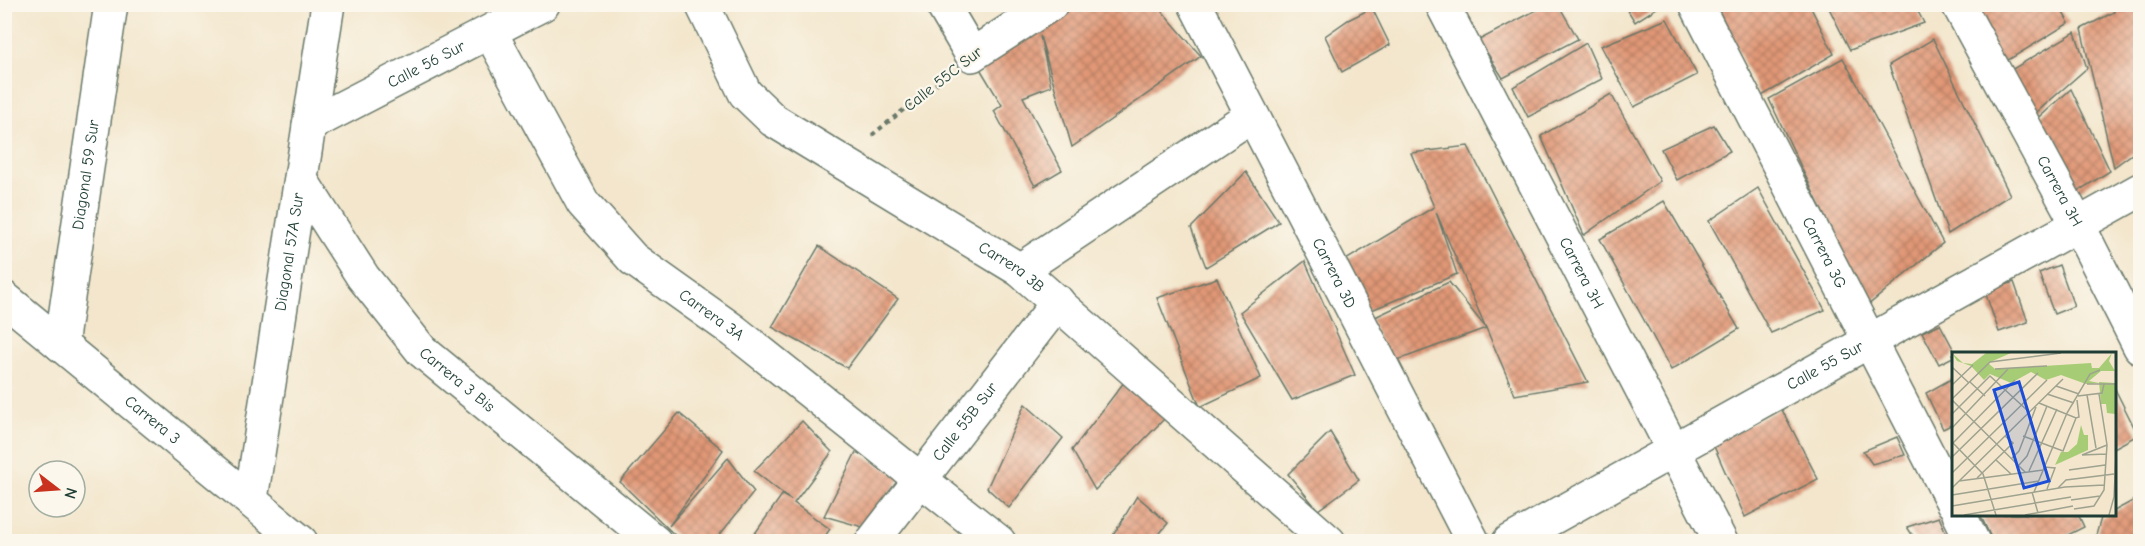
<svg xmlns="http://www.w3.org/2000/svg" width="2145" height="546" viewBox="0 0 2145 546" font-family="'Comic Neue',sans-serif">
<defs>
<pattern id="building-cross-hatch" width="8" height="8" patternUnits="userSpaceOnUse" patternTransform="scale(1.5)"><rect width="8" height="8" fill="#e19877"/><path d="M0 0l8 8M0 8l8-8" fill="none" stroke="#b67d62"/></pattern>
</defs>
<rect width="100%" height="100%" fill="#fbf7ec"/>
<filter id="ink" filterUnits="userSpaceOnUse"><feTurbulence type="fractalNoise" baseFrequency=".0167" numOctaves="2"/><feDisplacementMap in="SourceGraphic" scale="12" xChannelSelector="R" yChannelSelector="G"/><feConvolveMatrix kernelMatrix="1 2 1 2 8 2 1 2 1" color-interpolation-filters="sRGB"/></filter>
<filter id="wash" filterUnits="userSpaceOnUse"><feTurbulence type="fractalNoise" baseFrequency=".008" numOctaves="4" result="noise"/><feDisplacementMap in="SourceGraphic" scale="24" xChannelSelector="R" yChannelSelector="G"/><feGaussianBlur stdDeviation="1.35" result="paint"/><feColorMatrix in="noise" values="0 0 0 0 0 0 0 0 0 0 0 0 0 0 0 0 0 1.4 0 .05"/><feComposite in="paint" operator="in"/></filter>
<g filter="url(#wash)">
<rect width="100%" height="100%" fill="#f3e6cc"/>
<g id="blocks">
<!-- building -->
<g fill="url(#building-cross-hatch)">
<path d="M1077,4H1156L1201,56L1072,147L1040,36L1051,86L1023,97L1062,170L1035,186L994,111L1002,105L973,57L1038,28Z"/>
<path d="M1548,4H1558L1578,39L1503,78L1479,40Z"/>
<path d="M1624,4H1663L1635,22Z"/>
<path d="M1716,4H1809L1834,54L1760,97Z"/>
<path d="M1827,4H1914L1924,23L1850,50Z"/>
<path d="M1969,4H2058L2069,23L2000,65Z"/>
<path d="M2113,4H2137L2140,14V148L2114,167L2081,29L2114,12Z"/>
<path d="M1372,8L1390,45L1342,72L1325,36L1348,20Z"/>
<path d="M1667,19L1697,75L1634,107L1601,46Z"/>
<path d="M2075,32L2087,68L2031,117L2006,73Z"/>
<path d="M1933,39L2010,195L1948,234L1889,65Z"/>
<path d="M1586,43L1602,79L1528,117L1513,87Z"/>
<path d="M1843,58L1943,243L1867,306L1769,99Z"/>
<path d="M2071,89L2110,171L2072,195L2032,124Z"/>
<path d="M1611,94L1660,181L1584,235L1541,136Z"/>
<path d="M1714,125L1730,151L1677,180L1661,149Z"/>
<path d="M1468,146L1588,382L1515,395L1486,328L1387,364L1371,319L1449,282L1486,328L1436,212L1457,274L1360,315L1344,261L1434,207L1411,153Z"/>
<path d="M1246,172L1279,222L1206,267L1191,228Z"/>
<path d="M1758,188L1825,310L1771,333L1709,221Z"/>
<path d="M1664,201L1739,329L1671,370L1600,239Z"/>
<path d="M819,246L898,299L847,368L772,327Z"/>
<path d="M1305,261L1355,375L1292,400L1240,312Z"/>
<path d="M2059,265L2074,306L2054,314L2039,273Z"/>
<path d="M1217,278L1261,378L1200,407L1157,298Z"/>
<path d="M2014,282L2028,322L1999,332L1985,292Z"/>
<path d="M1940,324L1956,354H1953V357L1939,364L1922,332Z"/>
<path d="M1128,377L1164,419L1095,490L1072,450Z"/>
<path d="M1953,378V424L1943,429L1926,393Z"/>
<path d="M2114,387L2138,435L2114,448Z"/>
<path d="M1025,404L1063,438L1009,508L987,488Z"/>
<path d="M1781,408L1818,479L1745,517L1713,444Z"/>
<path d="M679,413L723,450L669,526L728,458L754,492L714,542H682L620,482Z"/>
<path d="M802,421L832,452L794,503L830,529L821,542H749L782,495L791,500L754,471Z"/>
<path d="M1330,432L1359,480L1318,510L1288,474Z"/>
<path d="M1897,437L1905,455L1872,464L1863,451Z"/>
<path d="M856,452L901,477L866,528L824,516Z"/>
<path d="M1137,496L1168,523L1153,542H1109Z"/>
<path d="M2140,497V542H2094L2101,518L2107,514H2114V511Z"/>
<path d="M1980,514H2078L2084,527L2054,542H1993Z"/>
<path d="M1939,517L1950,542H1917L1907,527Z"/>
</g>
</g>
</g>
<g filter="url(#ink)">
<use href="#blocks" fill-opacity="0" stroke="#697869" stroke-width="1.5"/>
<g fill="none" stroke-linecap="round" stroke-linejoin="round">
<!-- minor casing -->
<g stroke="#697869" stroke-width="36">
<g id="minor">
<path id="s1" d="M702,4L745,93L773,120L1020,270L1329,542"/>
<path d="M942,4L972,55L1051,4"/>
<path id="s2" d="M1195,4L1473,542"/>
<path id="s3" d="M1442,4L1721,542"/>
<path id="s4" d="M1696,4L1953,503"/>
<path id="s5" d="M1958,4L2078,225L2140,347"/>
<path id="s6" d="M490,32L583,203L633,259L734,331L999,542"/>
<path id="s7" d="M309,125L543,4"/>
<path id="s8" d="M301,180L363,277L422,351L655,542"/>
<path d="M1020,270L1252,115"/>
<path id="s9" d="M4,298L301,542"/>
<path id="s10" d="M61,345L111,4"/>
<path id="s11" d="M251,499L328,4"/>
<path d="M1959,514L1973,542"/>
<path id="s12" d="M872,542L1058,302"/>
<path id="s13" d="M1509,542L2140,190"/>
</g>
</g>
<!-- path -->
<path stroke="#697869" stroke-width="4" stroke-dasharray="4.5 4.5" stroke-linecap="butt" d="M872,135L941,80"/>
<!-- minor -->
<use href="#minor" stroke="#fff" stroke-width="33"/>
</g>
</g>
<g text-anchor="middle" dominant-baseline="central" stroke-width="4.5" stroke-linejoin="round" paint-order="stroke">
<!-- street labels -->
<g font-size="16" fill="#1f3d34" stroke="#fbf7ec">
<text stroke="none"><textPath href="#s7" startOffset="132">Calle 56 Sur</textPath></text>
<text transform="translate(943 79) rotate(-38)">Calle 55C Sur</text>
<text stroke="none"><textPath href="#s10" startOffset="172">Diagonal 59 Sur</textPath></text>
<text stroke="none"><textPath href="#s5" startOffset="213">Carrera 3H</textPath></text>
<text stroke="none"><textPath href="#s11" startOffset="250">Diagonal 57A Sur</textPath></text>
<text stroke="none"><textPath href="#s4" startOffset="280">Carrera 3G</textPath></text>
<text stroke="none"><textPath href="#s1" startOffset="418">Carrera 3B</textPath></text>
<text stroke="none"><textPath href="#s2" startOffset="303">Carrera 3D</textPath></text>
<text stroke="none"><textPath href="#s3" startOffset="303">Carrera 3H</textPath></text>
<text stroke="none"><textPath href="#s6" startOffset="366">Carrera 3A</textPath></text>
<text stroke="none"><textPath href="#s13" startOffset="362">Calle 55 Sur</textPath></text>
<text stroke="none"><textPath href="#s8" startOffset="255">Carrera 3 Bis</textPath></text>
<text stroke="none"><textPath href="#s9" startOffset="192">Carrera 3</textPath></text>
<text stroke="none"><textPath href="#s12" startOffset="152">Calle 55B Sur</textPath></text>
</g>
</g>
<!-- overview -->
<g transform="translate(1952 352)">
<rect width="164" height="164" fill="#f3e6cc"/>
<path d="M147,30L163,31V62L155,61L154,52H149Z" fill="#a6cc76"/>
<path d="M0,1L11,11L20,12L34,1H59L36,11L43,17L139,11L140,16H147L160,1L157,9L163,19H149L137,29L147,31L134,32L109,23L94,28L79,20L59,31L38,22L32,28L19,14L5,9ZM129,73L132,83H136V98L103,113L109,100H116L125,92Z" fill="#a6cc76"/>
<path fill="none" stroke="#9ea28f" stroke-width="1.5" d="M0,15L17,31M43,17L95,14M18,30L33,44M135,32H164M0,33L21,13M104,34L127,42M95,42L122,51M135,43L144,96M126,44L150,41L152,32M0,47L38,10L109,1M0,48L73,120M87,51L124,66L127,65L125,48M0,62L38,24L77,60M0,76L56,17M71,84L111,99L124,66M0,90L31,122L44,163M0,92L63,28M130,103L155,93M130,103L154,102M0,105L86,21M60,106L67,99L84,55M44,108L59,122M67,113L75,104L95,54M92,115L103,116L95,137M117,118L153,113M77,119L105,57M0,121L95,28M25,126L61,91L53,84M7,129L91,118M0,136L111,27M106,136L114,128L162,122M80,140L86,161M82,140L115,61L138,22L148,18M0,143L87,129M119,148L148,144M0,154L113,135L152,133M122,157L142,154L152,138L155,93L147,42M12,163L119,145M73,163L121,154M157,163L162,145L164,103"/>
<path fill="#1d4ed8" fill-opacity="0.15" stroke="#1d4ed8" stroke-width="3" d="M67,30L97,129L72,136L42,38Z"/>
<rect width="164" height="164" fill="none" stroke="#1f3d34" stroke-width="3"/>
</g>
<!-- margin -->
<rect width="2145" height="546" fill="none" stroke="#fbf7ec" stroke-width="24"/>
<!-- north arrow -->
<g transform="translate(57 489) rotate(107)"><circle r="28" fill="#fbf7ec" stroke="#a3ada2" stroke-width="1.5"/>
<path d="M0-4.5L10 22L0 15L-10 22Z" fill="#c8321e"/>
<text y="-9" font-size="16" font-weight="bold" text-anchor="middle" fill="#1f3d34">N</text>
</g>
</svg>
